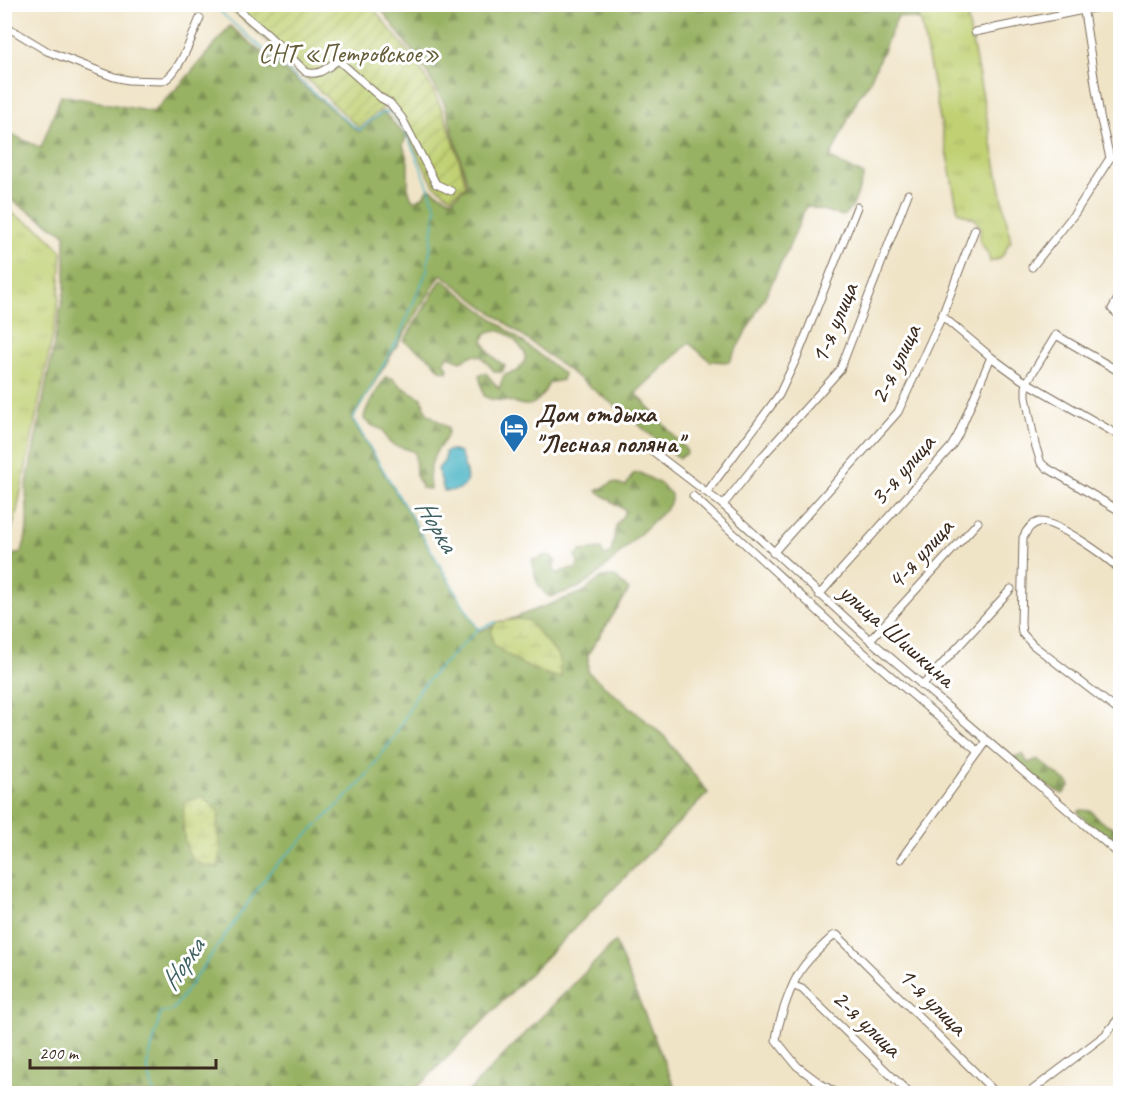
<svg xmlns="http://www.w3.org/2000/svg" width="1125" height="1098" viewBox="0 0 1125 1098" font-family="Caveat,sans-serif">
<defs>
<pattern id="grass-tufts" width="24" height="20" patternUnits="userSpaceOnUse" patternTransform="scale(1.5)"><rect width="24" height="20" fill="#c0d072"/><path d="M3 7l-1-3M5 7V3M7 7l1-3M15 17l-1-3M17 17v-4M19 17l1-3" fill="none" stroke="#a6b362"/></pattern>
<pattern id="forest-firs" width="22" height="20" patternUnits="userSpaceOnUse" patternTransform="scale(1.5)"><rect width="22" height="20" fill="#98b264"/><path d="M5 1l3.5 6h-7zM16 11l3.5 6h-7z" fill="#7d9152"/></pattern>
<pattern id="wetland-marsh" width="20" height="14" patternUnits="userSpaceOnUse" patternTransform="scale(1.5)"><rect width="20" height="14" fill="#c0d072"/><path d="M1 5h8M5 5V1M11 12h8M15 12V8" fill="none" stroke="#a6b362"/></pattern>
<pattern id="garden-furrows" width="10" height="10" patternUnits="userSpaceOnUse" patternTransform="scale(1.5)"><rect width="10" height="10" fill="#c0d072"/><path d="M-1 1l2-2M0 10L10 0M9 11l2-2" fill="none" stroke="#a6b362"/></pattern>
</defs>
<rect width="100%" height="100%" fill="#fff"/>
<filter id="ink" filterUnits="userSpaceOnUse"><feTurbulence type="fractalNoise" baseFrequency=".0167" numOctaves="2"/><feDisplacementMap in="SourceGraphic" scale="12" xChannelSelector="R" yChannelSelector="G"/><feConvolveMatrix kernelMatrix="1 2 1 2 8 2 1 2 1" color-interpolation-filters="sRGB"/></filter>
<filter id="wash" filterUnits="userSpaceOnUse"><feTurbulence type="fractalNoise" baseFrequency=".008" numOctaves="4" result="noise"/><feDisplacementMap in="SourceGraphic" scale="24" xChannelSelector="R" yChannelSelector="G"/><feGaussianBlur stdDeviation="1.35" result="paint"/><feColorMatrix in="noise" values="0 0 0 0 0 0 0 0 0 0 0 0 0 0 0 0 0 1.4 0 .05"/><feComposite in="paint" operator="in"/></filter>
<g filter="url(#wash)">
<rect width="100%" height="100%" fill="#f0e4c7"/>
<!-- grass -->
<g fill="url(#grass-tufts)" stroke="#7e7d48" stroke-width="1.5">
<path d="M914,5H965L1011,242L1008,244C1005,254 1002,259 990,262L988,254L980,242V226L973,218L958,212L921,21Z"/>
<path d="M4,209L40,229L62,251L58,310L16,516L8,539H4Z"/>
</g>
<!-- forest -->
<g fill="url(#forest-firs)" stroke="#6a6e41" stroke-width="1.5" fill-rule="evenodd">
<path d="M378,5H914L919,20L898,16L869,83L859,96L830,158L864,175L853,206L843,216L806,206C784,263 759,309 729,362L710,361L689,343L636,393L686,450L687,453L679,458C665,445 649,435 635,421L441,274L352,419L479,631L583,592L602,577H615L629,590L588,654V672L664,736L708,793L412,1093H5V587L12,555L21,553C30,533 27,510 26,488L65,288V234L5,196L4,131L41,148L61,95L153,112L182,83L230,26L359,132L383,111L406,137L403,145L408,162V187L411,197L415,201L424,196L429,188L451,200L468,185L445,105L425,69ZM219,813L217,832L219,867C190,866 189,853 182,828Z"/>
<path d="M442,279L564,374L562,380L549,383C545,391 538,406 526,405C520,405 514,402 507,401C499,400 492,401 484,396L479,375L486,373L499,389L504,375L518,371L525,360V353C516,340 501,323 485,334L483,341C487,351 495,360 505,366L502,372H495L481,356L473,355L461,361L448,356L444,362L448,368L447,372L440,370L431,359L404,341Z"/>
<path d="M385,377L392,378L403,388L422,398L426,412L448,428C449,441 439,444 435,454C430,465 428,478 430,489L422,488L416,475L415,453C400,442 391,454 383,430L369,424L364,419C364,408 379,389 385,377Z"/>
<path d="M640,473L659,483L671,494V501L668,507L595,577L578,588L550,597C534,586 536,576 532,559H539L544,555L551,556L556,561L553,567L556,574L569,569L576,570L578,563L576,555L581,551L601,549L604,556L611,554L616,526L626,511L597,491L613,482L626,486L633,474Z"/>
<path d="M1023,754L1028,763L1038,759L1068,783L1070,786L1063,794C1049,787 1019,772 1014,757Z"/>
<path d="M1081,810L1091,811L1100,821L1119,830L1120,851L1080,815L1078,812Z"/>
<path d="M615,942L677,1093H467L607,950Z"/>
</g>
<!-- wetland -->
<g fill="url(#wetland-marsh)" stroke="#7e7d48" stroke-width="1.5">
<path d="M517,619L528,620L559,657L561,678C532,672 516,662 493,644L491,632L496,622Z"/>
<path d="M202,797L219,812L217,832L221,846L219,867C214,866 209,867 204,865C179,859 183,821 184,802Z"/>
</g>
<!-- garden -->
<path fill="url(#garden-furrows)" stroke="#7e7d48" stroke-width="1.5" d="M226,5H371C387,26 406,47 421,70C444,104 456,146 466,185L451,197L434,185L401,123L385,106L359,128L306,78L299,69Z"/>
<!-- water -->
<path fill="#48b4c5" stroke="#426f72" stroke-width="1.5" d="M451,450L460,453C467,474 476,492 444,491L438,469L445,460V452Z"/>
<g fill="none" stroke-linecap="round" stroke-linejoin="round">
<!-- stream -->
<g stroke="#48b4c5" stroke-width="1.5">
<path d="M478,629L496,622"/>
<path d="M154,1094L147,1066L161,1012L172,1011L271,870L359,785L393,739L419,691L435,672L478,629L353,419L398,339L427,271L436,207L419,163L405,131L391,112C377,112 370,122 360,130L354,127L227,18L221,12L222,4"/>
</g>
</g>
</g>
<g filter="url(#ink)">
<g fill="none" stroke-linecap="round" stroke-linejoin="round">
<!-- minor casing -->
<g stroke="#7a6b59" stroke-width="9">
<g id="minor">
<path d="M232,4L269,36L306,72C319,77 328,67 338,60L381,98L390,103L402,118L436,184L451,191"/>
<path d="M4,25L47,51L114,77L128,80L162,81C178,77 193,34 200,18"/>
<path d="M975,32L1113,4"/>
<path d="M1032,267L1075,213L1110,158L1100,116L1084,12"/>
<path d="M1120,295L1112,309L1120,316"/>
<path d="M942,316L991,357L1021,379L1120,436"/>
<path d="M1120,372L1056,335L1027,382L1026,388V397L1035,444L1041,463L1047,468L1120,511"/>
<path d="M646,446L723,505L870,640L1120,855"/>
<path d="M707,492L779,395L798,355L857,207"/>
<path d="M693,496L849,640L979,752"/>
<path d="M723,505L760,459L840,370L908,194"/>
<path d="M773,553L898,412L942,316L975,229"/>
<path d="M1120,570C1107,557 1056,520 1039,522C1030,524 1026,531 1023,538L1021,624L1022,633L1033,645L1120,712"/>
<path d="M819,595L951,447L958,435L991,357"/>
<path d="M870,640L978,522"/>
<path d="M922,686L1011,589"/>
<path d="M901,859L987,741"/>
<path d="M794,986L802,989L910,1094"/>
<path d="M838,1094L821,1084L797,1066L776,1040C778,1022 791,984 801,970C809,957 822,947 833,936L837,935L997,1094"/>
<path d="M1027,1094L1105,1035L1120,1017"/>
</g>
</g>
<!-- minor -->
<use href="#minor" stroke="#fff" stroke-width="7"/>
</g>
</g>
<!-- icons -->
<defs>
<g id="hotel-pin" transform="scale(1.5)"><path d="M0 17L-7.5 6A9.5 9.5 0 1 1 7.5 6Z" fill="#1f6fb2" stroke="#fff"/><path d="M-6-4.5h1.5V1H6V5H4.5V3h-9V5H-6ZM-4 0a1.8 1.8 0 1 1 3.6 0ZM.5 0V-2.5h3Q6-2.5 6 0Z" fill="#fff"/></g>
</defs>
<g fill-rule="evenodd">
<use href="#hotel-pin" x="514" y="428"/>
</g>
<g text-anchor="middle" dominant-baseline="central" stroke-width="6" stroke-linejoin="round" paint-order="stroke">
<!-- park labels -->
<g font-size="26" fill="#635c37" stroke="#fff">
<text x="349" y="53">СНТ «Петровское»</text>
</g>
<!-- street labels -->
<g font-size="26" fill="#3b2a1e" stroke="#fff">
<text transform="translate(834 323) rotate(-67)">1-я улица</text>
<text transform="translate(895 364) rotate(-64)">2-я улица</text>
<text transform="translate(902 470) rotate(-49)">3-я улица</text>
<text transform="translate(920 554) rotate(-48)">4-я улица</text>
<text transform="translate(897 635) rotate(41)">улица Шишкина</text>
<text transform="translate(933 1001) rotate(45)">1-я улица</text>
<text transform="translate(867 1023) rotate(44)">2-я улица</text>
</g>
<!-- poi labels -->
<g font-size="26" font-weight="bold" fill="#3b2a1e" stroke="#fff" text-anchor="start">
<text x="535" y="413">Дом отдыха<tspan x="535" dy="30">"Лесная поляна"</tspan></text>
</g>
<!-- water labels -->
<g font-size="27" font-style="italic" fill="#406161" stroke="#fff">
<text transform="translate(437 525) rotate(59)">Норка</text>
<text transform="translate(182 964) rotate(-55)">Норка</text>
</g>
</g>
<!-- margin -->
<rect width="1125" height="1098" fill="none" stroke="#fff" stroke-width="24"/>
<!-- scale -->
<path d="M30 1059v9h186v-9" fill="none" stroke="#3b2a1e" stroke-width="3"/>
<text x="39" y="1059" font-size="18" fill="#3b2a1e" stroke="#ffffff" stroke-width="4.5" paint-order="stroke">200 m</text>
</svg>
